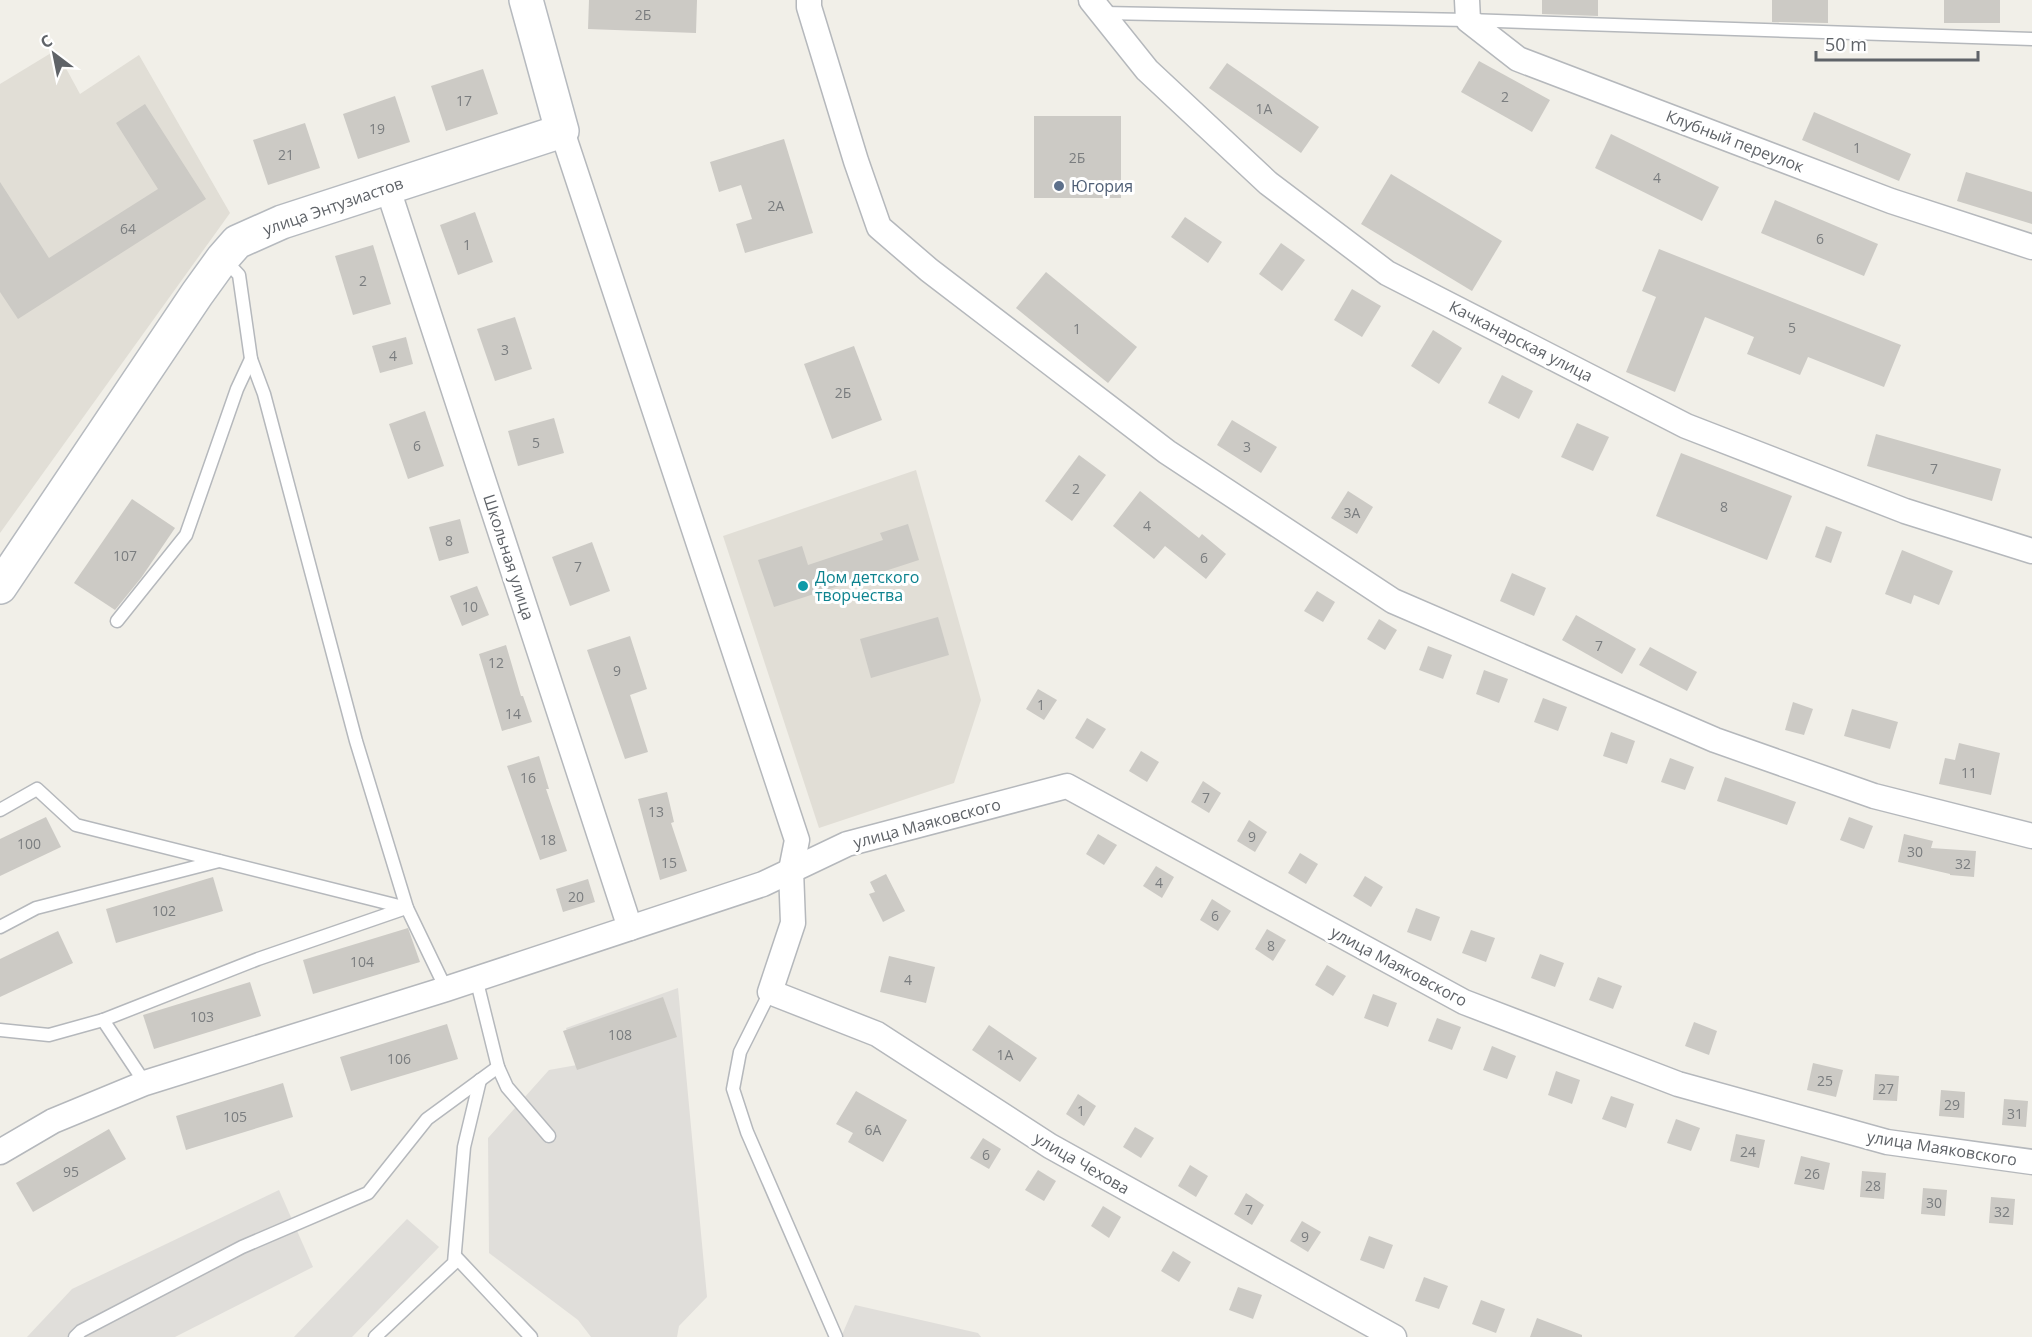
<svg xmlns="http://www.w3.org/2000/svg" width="2032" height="1337" viewBox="0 0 2032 1337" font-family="'Open Sans',sans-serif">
<rect width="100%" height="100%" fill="#f1efe8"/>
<!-- industrial -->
<g fill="#e0deda">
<path d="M678,988L707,1297L679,1326L677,1337H591L578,1320L489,1253L488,1138L549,1070L577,1065L566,1028Z"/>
<path d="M279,1190L313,1267L175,1337H27L72,1289Z"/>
<path d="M407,1219L439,1247L352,1337H294Z"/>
<path d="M855,1305L978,1333L981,1337H841Z"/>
</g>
<!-- education -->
<g fill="#e1ded6">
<path d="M56,50L80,94L139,55L230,213L0,533V84Z"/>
<path d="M916,470L981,700L954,783L819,828L723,536Z"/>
</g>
<!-- building -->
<g fill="#cccac5">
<path d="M589,0H697L696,33L588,29Z"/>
<path d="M1542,0H1598V16L1542,14Z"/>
<path d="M1772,0H1828V23L1772,22Z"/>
<rect x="1944" y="0" width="56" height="23"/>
<path d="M1479,61L1550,100L1532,132L1461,92Z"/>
<path d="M1227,63L1319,127L1301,153L1209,88Z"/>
<path d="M483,69L498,114L446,131L431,86Z"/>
<path d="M395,96L410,142L358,159L343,114Z"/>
<path d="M145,104L206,199L18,319L0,292V182L49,258L158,189L116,123Z"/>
<path d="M1814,112L1911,154L1899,181L1802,140Z"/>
<rect x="1034" y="116" width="87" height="82"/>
<path d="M305,123L320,168L268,185L253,140Z"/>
<path d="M1611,134L1719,187L1702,221L1595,168Z"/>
<path d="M784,139L813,233L745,253L736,224L752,219L741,185L719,192L710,162Z"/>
<path d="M1966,172L2032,192V224L1957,201Z"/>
<path d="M1391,174L1502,241L1472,291L1361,224Z"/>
<path d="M1775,200L1878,244L1864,276L1761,233Z"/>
<path d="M475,212L493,262L458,275L440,225Z"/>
<path d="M1185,217L1222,242L1208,263L1171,237Z"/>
<path d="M1281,243L1305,260L1282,291L1259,274Z"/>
<path d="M373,245L391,304L353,315L335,256Z"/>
<path d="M1659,249L1901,345L1884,387L1808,357L1800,375L1747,354L1754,337L1705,317L1675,392L1626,372L1656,297L1642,291Z"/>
<path d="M1046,272L1137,347L1108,383L1016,308Z"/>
<path d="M1352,289L1381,306L1362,337L1334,320Z"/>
<path d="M515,317L532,369L495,381L477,329Z"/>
<path d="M1433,330L1462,348L1439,384L1411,366Z"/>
<path d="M406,337L413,364L380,373L372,346Z"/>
<path d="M854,346L882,420L832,439L804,364Z"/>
<path d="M1502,375L1533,391L1519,419L1488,403Z"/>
<path d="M425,411L444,466L408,479L389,424Z"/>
<path d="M554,418L564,453L518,466L508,431Z"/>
<path d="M1232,420L1277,447L1261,473L1217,445Z"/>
<path d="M1577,423L1609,437L1593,471L1561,457Z"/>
<path d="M1876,434L2001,469L1992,501L1867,466Z"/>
<path d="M1681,453L1792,496L1767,560L1656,516Z"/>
<path d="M1079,455L1106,475L1072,521L1045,501Z"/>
<path d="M1140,491L1199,538L1202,534L1226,554L1206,579L1165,546L1154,559L1113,526Z"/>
<path d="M1348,491L1373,507L1357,534L1331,518Z"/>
<path d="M132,499L175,528L141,578L115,610L74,583Z"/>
<path d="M460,519L469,553L439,561L429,527Z"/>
<path d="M908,524L919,560L774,607L758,560L802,546L808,565L883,540L880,533Z"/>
<path d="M1826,526L1842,532L1831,563L1815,557Z"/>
<path d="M592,542L610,591L570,606L552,557Z"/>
<path d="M1902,550L1953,571L1939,605L1914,595L1911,604L1885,594Z"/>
<path d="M1512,573L1546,588L1534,616L1500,601Z"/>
<path d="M477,586L489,615L462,626L450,596Z"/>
<path d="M1317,591L1335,602L1323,622L1304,611Z"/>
<path d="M1576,615L1636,649L1622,674L1562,640Z"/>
<path d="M938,617L949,655L871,678L860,639Z"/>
<path d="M1379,619L1397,630L1385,650L1367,639Z"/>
<path d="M630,636L647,689L630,695L648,752L625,759L587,650Z"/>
<path d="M506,645L521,696H523L532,722L502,731L479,654Z"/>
<path d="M1428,646L1452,655L1443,679L1419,670Z"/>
<path d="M1650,647L1697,672L1687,691L1639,665Z"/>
<path d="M1484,670L1508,679L1499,703L1476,694Z"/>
<path d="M1038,689L1057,700L1044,720L1026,709Z"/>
<path d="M1543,698L1567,707L1558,731L1534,722Z"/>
<path d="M1793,702L1813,709L1804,735L1785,730Z"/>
<path d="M1852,709L1898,722L1890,749L1844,736Z"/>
<path d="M1087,718L1106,729L1093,749L1075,738Z"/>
<path d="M1611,732L1635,741L1627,764L1603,756Z"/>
<path d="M1959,743L2000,753L1991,795L1939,784L1945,758L1955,760Z"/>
<path d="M1141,751L1159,762L1147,782L1129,771Z"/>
<path d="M539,756L549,789H546L567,851L540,860L507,766Z"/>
<path d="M1670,758L1694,767L1685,790L1661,782Z"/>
<path d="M1725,777L1796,802L1787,825L1717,801Z"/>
<path d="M1203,781L1221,793L1209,813L1191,802Z"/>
<path d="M667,792L674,822L671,823L687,871L660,880L638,799Z"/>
<path d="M46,817L61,847L0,876V839Z"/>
<path d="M1849,817L1873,826L1864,849L1840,840Z"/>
<path d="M1249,820L1267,832L1255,852L1237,841Z"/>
<path d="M1098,834L1117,845L1104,865L1086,854Z"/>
<path d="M1904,834L1933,841L1931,848L1976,851L1974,877L1950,875V874L1898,862Z"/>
<path d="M1300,853L1318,864L1306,884L1288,873Z"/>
<path d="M1156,866L1174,877L1162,898L1143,886Z"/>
<path d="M886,874L905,911L883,922L869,894L875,892L870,882Z"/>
<path d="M1365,876L1383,887L1371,907L1353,896Z"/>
<path d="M213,877L223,911L116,943L106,909Z"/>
<path d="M588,879L595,902L563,912L556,889Z"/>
<path d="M1212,899L1231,911L1218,931L1200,920Z"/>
<path d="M1416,908L1440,917L1431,941L1407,932Z"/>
<path d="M408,928L420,962L313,994L303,960Z"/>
<path d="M1267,929L1286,940L1273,961L1255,949Z"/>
<path d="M1471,930L1495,938L1486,962L1462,953Z"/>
<path d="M58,931L73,963L0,997V959Z"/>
<path d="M1540,954L1564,963L1555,987L1531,978Z"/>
<path d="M889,956L935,967L926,1003L880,992Z"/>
<path d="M1327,965L1346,976L1333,996L1315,985Z"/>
<path d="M1598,977L1622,986L1613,1009L1589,1000Z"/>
<path d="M250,982L261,1016L154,1049L143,1015Z"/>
<path d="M1373,994L1397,1003L1388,1027L1364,1018Z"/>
<path d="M663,997L677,1037L577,1070L563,1031Z"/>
<path d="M1437,1018L1461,1027L1452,1050L1428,1041Z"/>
<path d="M1694,1022L1717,1031L1709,1055L1685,1046Z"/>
<path d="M447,1024L458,1059L351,1091L340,1057Z"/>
<path d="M989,1025L1037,1058L1020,1082L972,1050Z"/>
<path d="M1492,1046L1516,1056L1507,1079L1483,1070Z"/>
<path d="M1813,1063L1843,1070L1836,1097L1807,1090Z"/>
<path d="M1556,1071L1580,1080L1572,1104L1548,1095Z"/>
<path d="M1875,1074L1899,1076L1897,1101L1873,1100Z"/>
<path d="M283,1083L293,1117L186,1150L176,1116Z"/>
<path d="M1941,1090L1965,1092L1964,1118L1939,1116Z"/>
<path d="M856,1091L907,1120L883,1162L848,1142L853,1133L836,1124Z"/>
<path d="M1078,1094L1096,1106L1084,1126L1066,1114Z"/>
<path d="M1611,1096L1634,1104L1626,1128L1602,1119Z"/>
<path d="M2004,1099L2028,1101L2026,1127L2002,1125Z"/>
<path d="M1676,1119L1700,1128L1691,1151L1667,1143Z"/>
<path d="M1135,1127L1154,1138L1141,1158L1123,1147Z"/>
<path d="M109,1129L126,1159L33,1212L16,1183Z"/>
<path d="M1736,1134L1765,1140L1759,1168L1730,1161Z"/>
<path d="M983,1138L1001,1149L989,1169L970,1158Z"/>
<path d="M1801,1156L1830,1163L1824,1190L1794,1184Z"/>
<path d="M1190,1165L1208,1176L1196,1197L1178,1186Z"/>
<path d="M1038,1170L1056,1181L1044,1201L1025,1190Z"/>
<path d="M1862,1171L1886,1173L1884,1199L1860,1197Z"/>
<path d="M1923,1188L1947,1190L1945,1216L1921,1214Z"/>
<path d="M1246,1193L1264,1205L1252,1225L1234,1214Z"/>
<path d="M1991,1197L2015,1199L2013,1225L1989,1223Z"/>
<path d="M1103,1206L1121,1217L1109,1238L1091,1226Z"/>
<path d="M1302,1221L1321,1232L1308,1252L1290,1241Z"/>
<path d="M1369,1236L1393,1245L1384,1269L1360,1260Z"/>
<path d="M1173,1251L1191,1262L1179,1282L1161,1271Z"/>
<path d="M1424,1277L1448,1286L1439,1309L1415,1301Z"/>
<path d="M1238,1287L1262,1295L1253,1319L1229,1310Z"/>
<path d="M1481,1300L1505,1309L1496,1333L1472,1324Z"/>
<path d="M1537,1318L1582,1335V1337H1530Z"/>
</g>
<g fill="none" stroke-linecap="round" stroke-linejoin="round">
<!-- lane casing -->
<g stroke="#b5b8bc" stroke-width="15">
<g id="lane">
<path d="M1103,13L1468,20L2032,39"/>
<path d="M225,260L239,275L251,359L264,394L356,741L407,908L446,989"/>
<path d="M117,621L186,535L237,389L251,359"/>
<path d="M0,810L37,789L76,825L407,908"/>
<path d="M0,927L36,908L219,861"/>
<path d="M476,978L498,1067L507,1087L549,1136"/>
<path d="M770,992L740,1052L733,1089L747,1132L836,1337"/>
<path d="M103,1020L145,1083"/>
<path d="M0,1030L49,1035L103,1020L258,959L406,908"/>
<path d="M455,1256L531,1337"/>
<path d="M75,1337L81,1331L242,1247L368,1193L427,1119L498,1067"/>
<path d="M375,1337L454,1263L464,1147L480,1080"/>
</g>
</g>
<!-- street casing -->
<g stroke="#b5b8bc" stroke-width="27">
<g id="street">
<path d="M809,0V7L856,161L879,227L929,270L1167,452L1393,601L1715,740L1874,796L2032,836"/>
<path d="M1091,0L1147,70L1268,183L1387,273L1686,426L1905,511L2032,551"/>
<path d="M1467,0L1468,20L1518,59L1891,201L2032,247"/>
<path d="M562,131L797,840L791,870L793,923L770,992L877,1034L1050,1146L1394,1337"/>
<path d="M387,186L630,928"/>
<path d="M0,1152L53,1121L145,1083L446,989L763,884L847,844L1067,786L1464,1002L1678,1084L1887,1142L2032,1162"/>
</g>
</g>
<!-- secondary casing -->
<g stroke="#b6babf" stroke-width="36">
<path id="secondary" d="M0,587L197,294L223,258L237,242L282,222L562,131L526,0"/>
</g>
<!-- lane -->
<use href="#lane" stroke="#fff" stroke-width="12"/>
<!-- street -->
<use href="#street" stroke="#fff" stroke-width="24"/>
<!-- secondary -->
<use href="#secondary" stroke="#fff" stroke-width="33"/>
</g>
<!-- markers -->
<circle fill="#5c6f8a" stroke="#fff" stroke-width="2" cx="1059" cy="186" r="6"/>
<circle fill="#0f9aa8" stroke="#fff" stroke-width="2" cx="803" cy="586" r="6"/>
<g text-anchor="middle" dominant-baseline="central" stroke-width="6" stroke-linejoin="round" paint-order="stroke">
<!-- number labels -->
<g font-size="14" fill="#7a7d7f">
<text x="643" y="14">2Б</text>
<text x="1505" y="96">2</text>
<text x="464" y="100">17</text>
<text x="1264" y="108">1А</text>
<text x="377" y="128">19</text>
<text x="1857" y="147">1</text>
<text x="286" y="154">21</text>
<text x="1077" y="157">2Б</text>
<text x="1657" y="177">4</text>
<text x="776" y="205">2А</text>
<text x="128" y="228">64</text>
<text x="1820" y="238">6</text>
<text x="467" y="244">1</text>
<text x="363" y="280">2</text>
<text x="1792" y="327">5</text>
<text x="1077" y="328">1</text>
<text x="505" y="349">3</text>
<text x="393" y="355">4</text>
<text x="843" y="392">2Б</text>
<text x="536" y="442">5</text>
<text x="417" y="445">6</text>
<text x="1247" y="446">3</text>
<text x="1934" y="468">7</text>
<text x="1076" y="488">2</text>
<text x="1724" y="506">8</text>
<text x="1352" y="512">3А</text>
<text x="1147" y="525">4</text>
<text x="449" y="540">8</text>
<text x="125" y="555">107</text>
<text x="1204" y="557">6</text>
<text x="578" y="566">7</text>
<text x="470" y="606">10</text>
<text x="1599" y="645">7</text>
<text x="496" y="662">12</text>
<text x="617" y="670">9</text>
<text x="1041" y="704">1</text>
<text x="513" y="713">14</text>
<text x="1969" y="772">11</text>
<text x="528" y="777">16</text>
<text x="1206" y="797">7</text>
<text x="656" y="811">13</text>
<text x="1252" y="836">9</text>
<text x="548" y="839">18</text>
<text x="29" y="843">100</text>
<text x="1915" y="851">30</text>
<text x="669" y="862">15</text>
<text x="1963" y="863">32</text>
<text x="1159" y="882">4</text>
<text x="576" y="896">20</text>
<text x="164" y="910">102</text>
<text x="1215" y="915">6</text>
<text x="1271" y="945">8</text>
<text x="362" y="961">104</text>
<text x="908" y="979">4</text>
<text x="202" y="1016">103</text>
<text x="620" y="1034">108</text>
<text x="1005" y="1054">1А</text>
<text x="399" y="1058">106</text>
<text x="1825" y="1080">25</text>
<text x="1886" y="1088">27</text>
<text x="1952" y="1104">29</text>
<text x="1081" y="1110">1</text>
<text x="2015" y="1113">31</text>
<text x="235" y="1116">105</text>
<text x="873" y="1129">6А</text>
<text x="1748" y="1151">24</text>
<text x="986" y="1154">6</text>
<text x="71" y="1171">95</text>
<text x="1812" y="1173">26</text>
<text x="1873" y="1185">28</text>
<text x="1934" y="1202">30</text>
<text x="1249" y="1209">7</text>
<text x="2002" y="1211">32</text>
<text x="1305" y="1236">9</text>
</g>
<!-- street labels -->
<g font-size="16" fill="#5f6368" stroke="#fff">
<text transform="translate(1735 141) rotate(21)">Клубный переулок</text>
<text transform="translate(333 206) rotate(-19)">улица Энтузиастов</text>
<text transform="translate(1521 341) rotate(27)">Качканарская улица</text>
<text transform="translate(509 557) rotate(72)">Школьная улица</text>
<text transform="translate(927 823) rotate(-15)">улица Маяковского</text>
<text transform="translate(1399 966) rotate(28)">улица Маяковского</text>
<text transform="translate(1942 1148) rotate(9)">улица Маяковского</text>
<text transform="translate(1082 1163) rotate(30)">улица Чехова</text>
</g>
<!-- service labels -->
<g font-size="16" fill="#4e5e75" stroke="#fff" text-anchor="start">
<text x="1071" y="186">Югория</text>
</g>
<!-- culture labels -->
<g font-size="16" fill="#0d838f" stroke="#fff" text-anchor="start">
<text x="815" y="577">Дом детского<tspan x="815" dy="18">творчества</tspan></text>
</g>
</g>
<!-- north arrow -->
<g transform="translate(54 54) rotate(328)" stroke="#ffffff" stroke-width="4.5" paint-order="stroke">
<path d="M0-4.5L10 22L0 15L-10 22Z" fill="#5f6368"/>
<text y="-9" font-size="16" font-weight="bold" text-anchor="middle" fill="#5f6368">С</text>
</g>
<!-- scale -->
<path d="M1816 51v9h162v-9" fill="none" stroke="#5f6368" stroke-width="3"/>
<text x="1825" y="51" font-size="18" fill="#5f6368" stroke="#ffffff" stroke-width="4.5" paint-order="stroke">50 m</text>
</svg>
